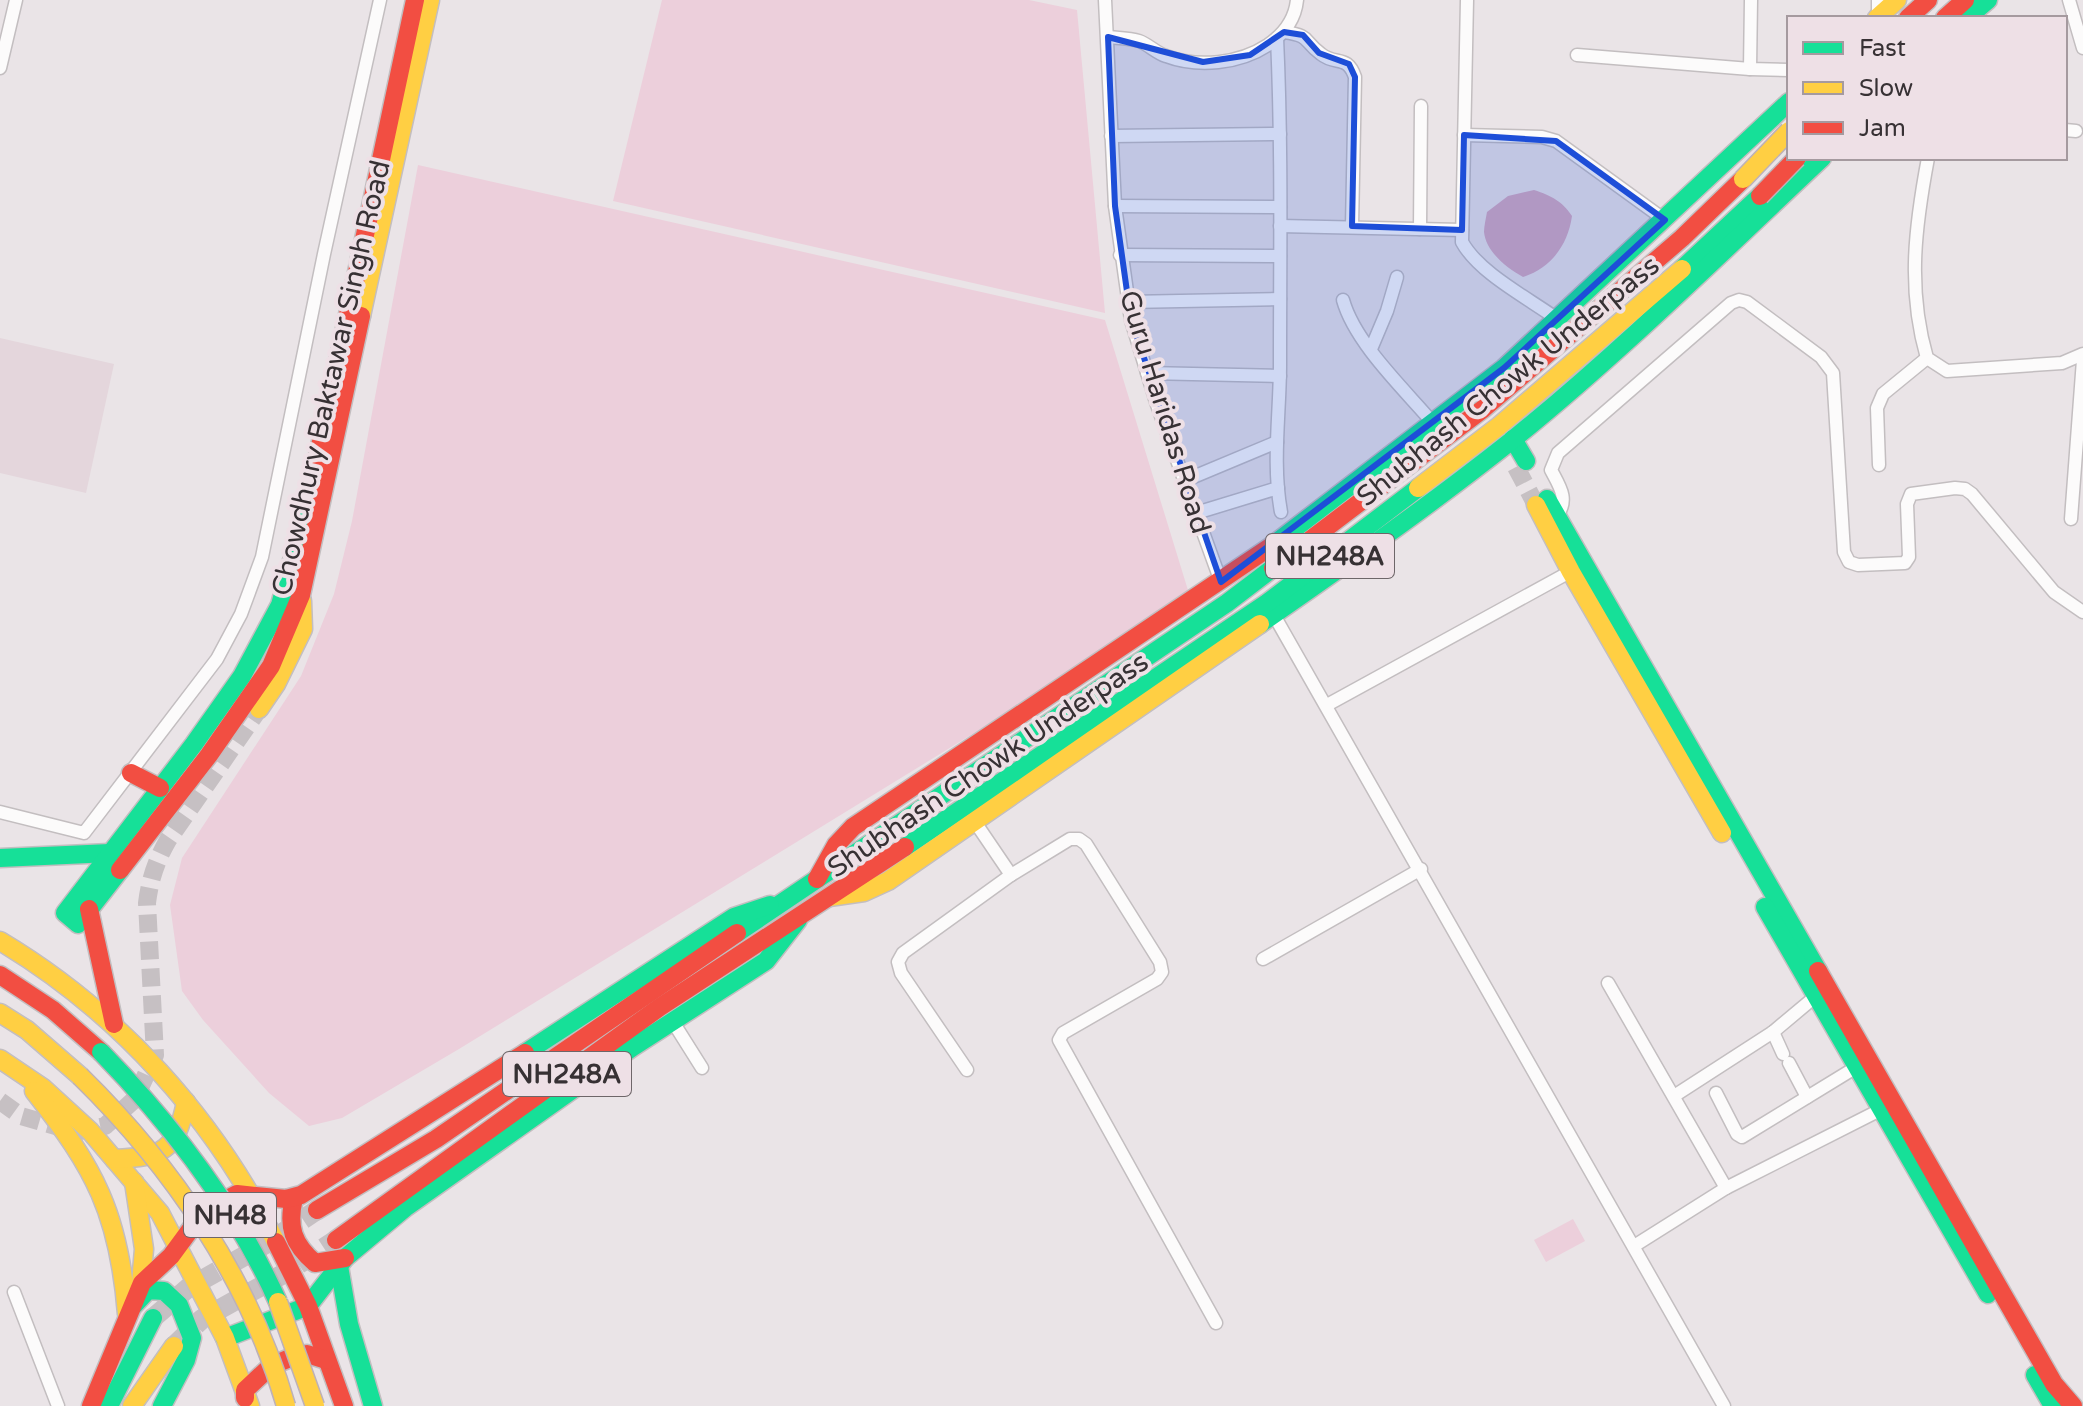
<svg xmlns="http://www.w3.org/2000/svg" width="2083" height="1406" viewBox="0 0 2083 1406" font-family="'Varela Round',sans-serif">
<rect width="100%" height="100%" fill="#eae4e7"/>
<!-- built -->
<path fill="#e4d6dc" d="M0,338L114,364L86,493L0,473Z"/>
<!-- green -->
<g fill="#eccfdb">
<path d="M662,0H1029L1077,10L1105,313L613,201Z"/>
<path d="M418,165L1105,320L1191,600L459,1049L342,1118L309,1126L269,1093L203,1020L182,991L170,905L182,858L301,676L334,594L352,521Z"/>
<path d="M1573,1219L1585,1241L1546,1262L1534,1240Z"/>
</g>
<!-- water -->
<path fill="#d6abbf" d="M1534,190C1552,196 1562,201 1572,216C1568,245 1551,268 1523,277C1507,268 1486,252 1484,232C1484,226 1486,218 1487,212L1508,196Z"/>
<g fill="none" stroke-linecap="round" stroke-linejoin="round">
<!-- secondary-tunnel -->
<g stroke="#c6c0c3" stroke-width="18" stroke-dasharray="18 9" stroke-linecap="butt">
<path d="M1516,467L1536,505"/>
<path d="M0,1101L21,1116L76,1132L105,1126L135,1099L155,1055L147,903C150,879 156,861 168,840L259,709"/>
</g>
<!-- primary-tunnel -->
<g stroke="#c6c0c3" stroke-width="20" stroke-dasharray="20 10" stroke-linecap="butt">
<path d="M153,1318L188,1288L269,1242L317,1210"/>
<path d="M174,1346L202,1319L285,1273L336,1240"/>
</g>
<!-- street casing -->
<g stroke="#c3bec0" stroke-width="15">
<g id="street">
<path d="M1105,0L1115,206L1131,320L1156,402L1221,582"/>
<path d="M1467,0L1462,242C1479,273 1528,298 1557,319"/>
<path d="M1878,0V16"/>
<path d="M2069,0L2083,48"/>
<path d="M1284,32C1312,36 1302,40 1321,54C1336,66 1347,54 1355,77L1352,226"/>
<path d="M1108,37C1117,38 1130,38 1139,41C1148,44 1156,53 1166,56C1198,68 1239,64 1268,45C1284,34 1295,20 1297,0"/>
<path d="M1277,38C1282,147 1280,256 1280,364C1280,413 1272,463 1281,512"/>
<path d="M1577,55L1750,69L1789,70"/>
<path d="M0,68L16,0"/>
<path d="M1750,69L1751,0"/>
<path d="M2065,130L2076,131"/>
<path d="M1464,135L1542,137L1556,141L1665,220"/>
<path d="M1111,136L1280,134"/>
<path d="M1928,158C1915,227 1907,289 1927,358L1947,371L2062,363L2083,354"/>
<path d="M1115,206L1280,207"/>
<path d="M1280,226L1462,230"/>
<path d="M1420,229L1421,106"/>
<path d="M1120,255L1280,256"/>
<path d="M1343,300C1355,343 1404,389 1433,423"/>
<path d="M1128,302L1280,299"/>
<path d="M1371,349L1387,311L1397,277"/>
<path d="M1147,373L1280,376"/>
<path d="M1879,465L1877,408L1883,394L1927,358"/>
<path d="M1186,480L1277,442"/>
<path d="M1196,513L1278,488"/>
<path d="M1557,516C1569,499 1560,487 1551,470L1558,453L1731,303L1739,300L1747,302L1821,357L1833,373L1844,552L1849,562L1858,565L1905,563L1909,557L1907,504L1911,494L1955,488L1965,489L1972,494L2054,592L2083,612"/>
<path d="M2071,519L2083,360"/>
<path d="M1275,617L1724,1406"/>
<path d="M1327,705L1577,568"/>
<path d="M0,812L84,833L217,659L241,614L262,557L324,254L380,0"/>
<path d="M975,822L1011,875"/>
<path d="M1263,959L1421,869"/>
<path d="M1608,983L1726,1188"/>
<path d="M673,1022L702,1068"/>
<path d="M1773,1032L1783,1054"/>
<path d="M1789,1063L1807,1097"/>
<path d="M967,1070L901,973L898,962L903,953L1011,875L1070,839H1079L1086,844L1160,962L1162,972L1157,979L1063,1033L1059,1040L1216,1323"/>
<path d="M1716,1093L1737,1134L1742,1137L1863,1063"/>
<path d="M1674,1096L1773,1032L1816,996"/>
<path d="M1634,1246L1726,1188L1886,1107"/>
<path d="M14,1292L58,1406"/>
</g>
</g>
<!-- fast casing -->
<g stroke="#c3bec0" stroke-width="21">
<g id="fast">
<path d="M1967,18L1988,0"/>
<path d="M1682,269L1760,196"/>
<path d="M1513,439L1526,461"/>
<path d="M1547,499L1818,971"/>
<path d="M1273,545L1504,368L1789,102"/>
<path d="M1260,624C1345,565 1429,506 1511,441C1620,353 1720,254 1822,158"/>
<path d="M905,847L1267,603L1418,488"/>
<path d="M0,858L110,853"/>
<path d="M120,870L78,924L65,913L194,744L242,676L280,605L309,498"/>
<path d="M1765,907L1988,1294"/>
<path d="M737,933L1227,603L1273,568"/>
<path d="M525,1053L734,917L770,905"/>
<path d="M339,1266L349,1324L373,1406"/>
<path d="M134,1305L148,1290L164,1291L179,1305L192,1338L186,1360L162,1406"/>
<path d="M225,1338L308,1306L345,1258L405,1208L633,1047L766,961L798,920"/>
<path d="M2035,1375L2053,1406"/>
<path d="M109,1406L153,1318"/>
</g>
</g>
<!-- slow casing -->
<g stroke="#c3bec0" stroke-width="21">
<g id="slow">
<path d="M1877,18L1897,0"/>
<path d="M361,316L430,0"/>
<path d="M1418,488L1499,426L1682,269"/>
<path d="M1536,505L1571,572L1722,833"/>
<path d="M259,709L276,684L303,629L302,601"/>
<path d="M829,897L864,892L888,881L1260,624"/>
<path d="M0,941C119,1012 214,1118 276,1242"/>
<path d="M0,1013L27,1030L80,1076"/>
<path d="M0,1059L43,1088L90,1131L160,1213L225,1338L250,1406"/>
<path d="M34,1091C95,1169 119,1213 127,1314"/>
<path d="M114,1159C163,1157 176,1151 186,1102"/>
<path d="M134,1182L144,1249L141,1283"/>
<path d="M132,1406L174,1346"/>
</g>
</g>
<!-- jam casing -->
<g stroke="#c3bec0" stroke-width="21">
<g id="jam">
<path d="M1908,18L1928,0"/>
<path d="M1945,18L1965,0"/>
<path d="M309,498L415,0"/>
<path d="M1273,568L1483,409L1682,238L1743,179"/>
<path d="M131,773L160,788"/>
<path d="M120,870L209,755L271,666L301,595L361,316"/>
<path d="M817,879L836,845L853,827L1273,545"/>
<path d="M89,909L114,1024"/>
<path d="M1818,971L2054,1384L2073,1406"/>
<path d="M0,975L53,1010L101,1052"/>
<path d="M294,1198C287,1227 293,1244 315,1263L345,1258"/>
<path d="M317,1210L436,1139L737,933"/>
<path d="M336,1240L660,1007L905,847"/>
<path d="M276,1242L308,1306L344,1406"/>
<path d="M245,1398V1390L271,1366L290,1358L307,1354L326,1360"/>
<path d="M91,1406L142,1283L171,1256L204,1211L237,1194L286,1199L301,1195L525,1053"/>
</g>
</g>
<!-- street -->
<use href="#street" stroke="#fcfbfb" stroke-width="12"/>
<!-- fast -->
<use href="#fast" stroke="#16e098" stroke-width="18"/>
<!-- slow -->
<use href="#slow" stroke="#ffcf43" stroke-width="18"/>
<!-- jam -->
<use href="#jam" stroke="#f24e42" stroke-width="18"/>
<!-- fast-bridge casing -->
<g stroke="#bdb1b7" stroke-width="21" stroke-linecap="butt">
<path id="fast-bridge" d="M101,1052C172,1125 236,1208 278,1302"/>
</g>
<!-- slow-bridge casing -->
<g stroke="#bdb1b7" stroke-width="21" stroke-linecap="butt">
<g id="slow-bridge">
<path d="M1743,179L1789,131"/>
<path d="M80,1076C173,1167 250,1280 286,1406"/>
<path d="M278,1302L315,1406"/>
</g>
</g>
<!-- jam-bridge casing -->
<g stroke="#bdb1b7" stroke-width="21" stroke-linecap="butt">
<path id="jam-bridge" d="M1760,196L1797,158"/>
</g>
<!-- fast-bridge -->
<use href="#fast-bridge" stroke="#16e098" stroke-width="18"/>
<!-- slow-bridge -->
<use href="#slow-bridge" stroke="#ffcf43" stroke-width="18"/>
<!-- jam-bridge -->
<use href="#jam-bridge" stroke="#f24e42" stroke-width="18"/>
</g>
<!-- marked area -->
<path fill="#1d4ed8" fill-opacity="0.2" stroke="#1d4ed8" stroke-width="6" stroke-linejoin="round" d="M1284,32L1303,35L1319,53L1349,64L1355,77L1352,226L1462,230L1464,135L1556,141L1665,220L1504,368L1221,582L1131,320L1115,206L1108,37L1203,62L1250,55Z"/>
<g text-anchor="middle" dominant-baseline="central" stroke-width="8" stroke-linejoin="round" paint-order="stroke">
<!-- shield labels -->
<g fill="#eee0e6" stroke="#6e6669" stroke-width="2">
<rect x="1266" y="534" width="128" height="44" rx="6"/>
<rect x="503" y="1052" width="128" height="44" rx="6"/>
<rect x="184" y="1193" width="92" height="44" rx="6"/>
</g>
<g font-size="26" font-weight="bold" fill="#373134">
<text x="1330" y="556">NH248A</text>
<text x="567" y="1074">NH248A</text>
<text x="230" y="1215">NH48</text>
</g>
<!-- street labels -->
<g font-size="28" fill="#373134" stroke="#eee0e6">
<text transform="translate(331 378) rotate(-77)">Chowdhury Baktawar Singh Road</text>
<text transform="translate(1508 381) rotate(-39)">Shubhash Chowk Underpass</text>
<text transform="translate(1165 412) rotate(73)">Guru Haridas Road</text>
<text transform="translate(988 765) rotate(-34)">Shubhash Chowk Underpass</text>
</g>
</g>
<!-- legend -->
<rect x="1787" y="16" width="280" height="144" fill="#eee0e6" stroke="#a59a9f" stroke-width="2"/>
<rect x="1803" y="42" width="40" height="12" fill="#16e098" stroke="#a59a9f" stroke-width="2"/>
<text x="1859" y="56" font-size="24" fill="#373134">Fast</text>
<rect x="1803" y="82" width="40" height="12" fill="#ffcf43" stroke="#a59a9f" stroke-width="2"/>
<text x="1859" y="96" font-size="24" fill="#373134">Slow</text>
<rect x="1803" y="122" width="40" height="12" fill="#f24e42" stroke="#a59a9f" stroke-width="2"/>
<text x="1859" y="136" font-size="24" fill="#373134">Jam</text>
</svg>
